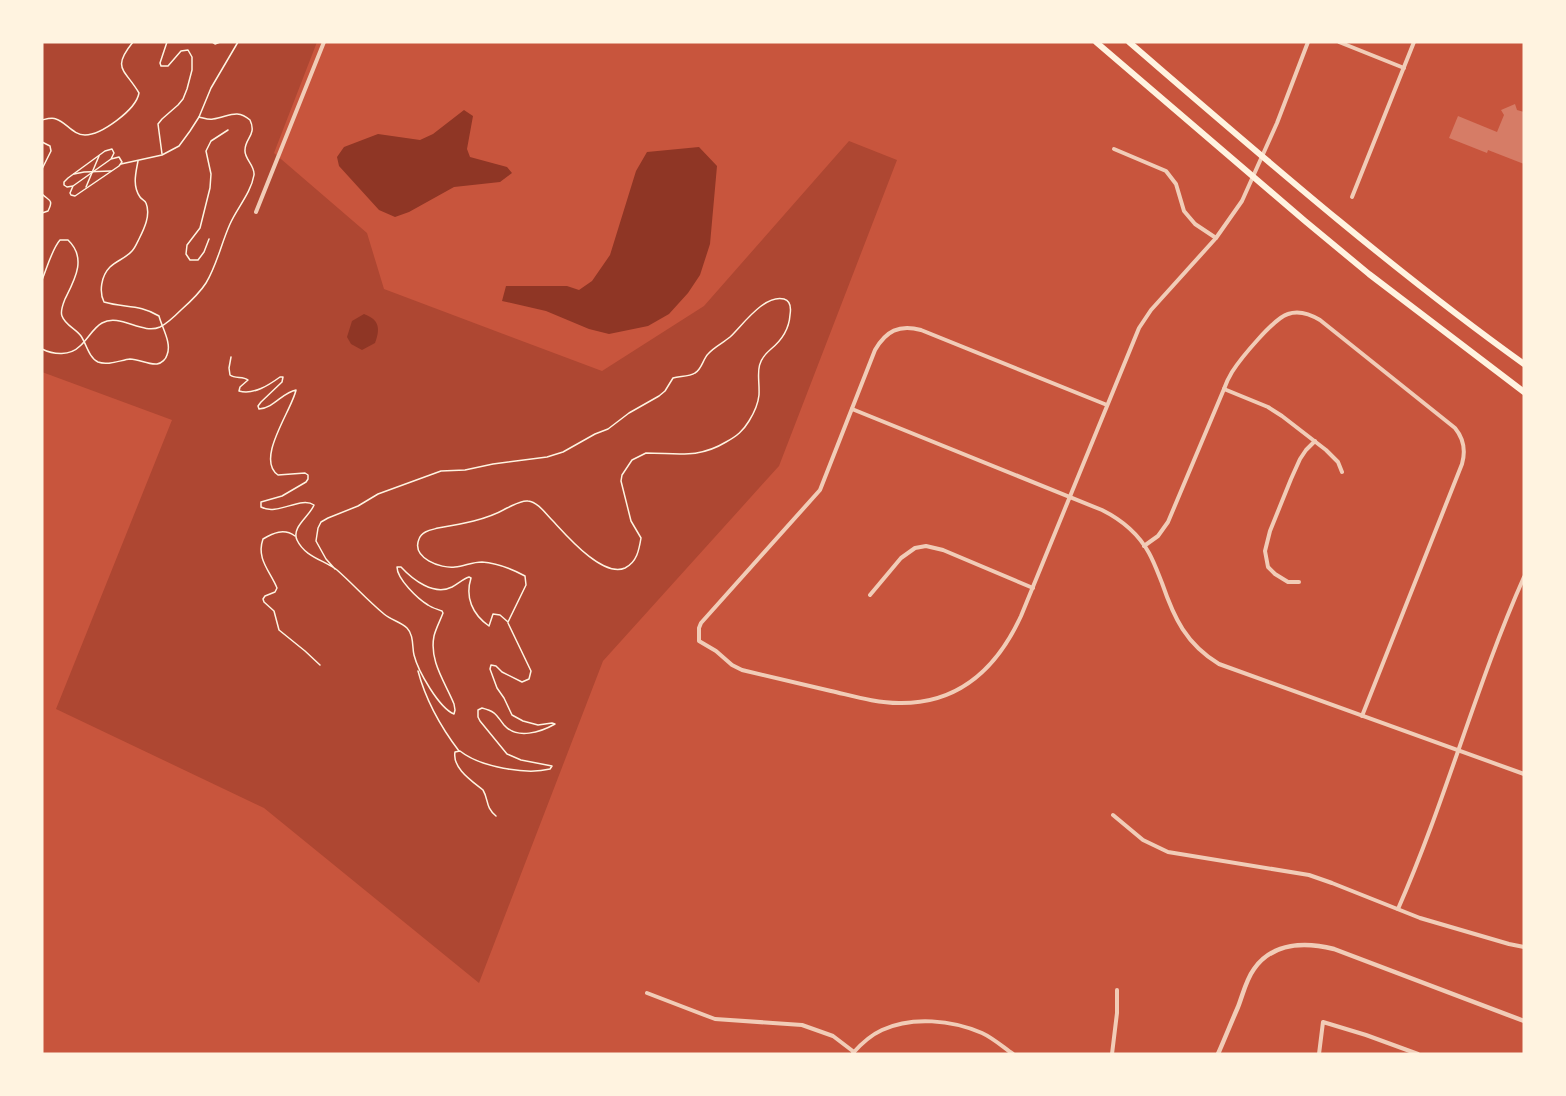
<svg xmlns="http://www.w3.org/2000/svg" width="1566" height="1096" viewBox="0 0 1566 1096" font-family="'Noto Serif',serif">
<rect width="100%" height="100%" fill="#c8553d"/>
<!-- green -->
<path fill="#ae4732" d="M42,42H317L274,153L367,233L384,289L602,371L704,306L849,141L897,160L779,466L603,661L479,983L264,808L56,709L172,420L42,372Z"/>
<!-- water -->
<g fill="#8f3625">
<path d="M464,110L473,116L467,149L470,157L507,167L512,173L500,182L454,187L409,212L395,217L379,210L339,166L337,157L344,147L378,134L420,140L433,134Z"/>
<path d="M699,147L717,166L710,244L700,275L688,293L669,314L648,326L609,334L589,329L546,311L502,301L506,286H567L579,290L592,281L610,255L636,171L647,152Z"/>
<path d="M364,314C380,320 380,329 375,343L362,350L351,344L347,337L352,321Z"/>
</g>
<!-- building -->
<path fill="#d67c66" d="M1515,104L1517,110L1524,112V164L1488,150L1487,153L1449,138L1458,116L1497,132L1504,115L1501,110Z"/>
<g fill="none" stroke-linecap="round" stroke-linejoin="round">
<!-- path -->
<g stroke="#fff3e0" stroke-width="1.5">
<path d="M212,42L215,44L220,42"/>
<path d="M42,120C46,119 52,117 56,119C66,122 73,135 85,135C101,135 136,110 139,93C125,69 111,69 133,42"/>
<path d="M42,142L50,146L51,151L42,169"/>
<path d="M162,154L158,124L162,119L178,105L183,99L187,89L192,70V57L188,50L181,51L168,66H161L160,63L167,42"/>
<path d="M121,164L162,155L179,146L190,131L199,117L211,88L238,42"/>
<path d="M74,174L84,172L111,171"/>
<path d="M73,186L70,193L71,195L75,196L119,166L122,162L119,157L111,159L73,186L67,187L64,185V182L68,178L105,151L112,149L114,153L111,159"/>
<path d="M86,187L99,156"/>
<path d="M42,194C49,201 54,199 48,211L42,213"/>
<path d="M209,239L204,252L198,260H190L186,254L187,245L200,228L210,188L211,174L206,151L211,141L228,130"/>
<path d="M42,280C47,268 52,249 60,240H68C87,258 75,279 65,299C63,304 60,311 62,316C65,325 76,329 81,336C86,343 89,358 98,362C108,366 121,360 130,359C139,359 148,365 157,364C162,363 166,359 167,355C172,343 162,328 159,316C140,304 124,308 104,302C99,292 101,276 110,267C116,261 126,258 132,251C135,248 137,243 139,239C144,229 151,215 146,203C145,200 142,200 140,197C132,186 136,172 138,161"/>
<path d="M42,349C54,355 70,356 80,346C88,339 93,328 102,323C120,313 142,335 160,327C168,323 174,317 181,310C190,302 199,294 206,283C217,265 221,244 230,224C237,208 251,193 254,175C255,165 244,159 245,150C245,138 257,135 250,120C237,108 228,117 213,119C208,120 204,118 199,117"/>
<path d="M231,357L229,368L230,375C235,379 243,376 248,380L240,387L239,391C254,395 269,385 280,377H283L282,382L261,402L258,406L259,409C274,408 283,392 296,390C292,410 255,459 278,475L305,473L308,475V479L306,482L282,496L261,502V507C277,516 301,496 314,505C310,516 291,527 297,540C305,557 324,560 337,570C353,584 367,600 384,614C391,620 401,622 407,628C414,635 412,647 414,655C418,671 439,708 454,714L455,710L454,704C445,682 429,661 434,636C436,628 440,621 443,613L442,611C437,609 432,608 428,605C418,599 397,579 397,567H401C413,580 434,596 452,587C459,583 463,579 469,577L471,578C465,597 472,614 489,626L493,614L500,615L508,622L526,585L525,576C512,569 497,563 482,562C472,562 465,566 455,567C441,569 411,558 419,539C422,531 431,530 438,528C462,524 486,520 507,508C514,505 521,500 528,501C538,502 546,514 553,521C567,536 603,578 625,568C637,562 639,550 641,538L631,521L621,481L622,475L632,460L646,453C677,453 698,459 726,442C737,436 743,431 749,421C754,413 758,405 759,395C760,376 753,364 771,349C782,340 789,330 790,315C791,309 791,301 784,299C764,294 742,326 730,337C723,343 714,347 708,354C703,359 702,369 695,373C689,377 680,376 673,378L665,391L659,396L629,413L608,429L595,434L563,452L547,457L493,464L465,470L441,471L378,494L358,506L328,518L321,522L318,528L316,541L326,559L335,569"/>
<path d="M295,536C284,528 273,533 263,539C256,559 270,571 277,588L275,592L265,596L263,599L264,602L274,611L279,630L305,651L320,665"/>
<path d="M418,671C426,701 440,726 459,751"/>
<path d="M496,816C485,807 489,800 483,790C472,781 452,768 455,752L460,751C480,767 526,775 550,769L552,766L521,760L507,754L480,721L478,717V710L482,708C497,712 496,715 504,725C517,740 541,732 555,724L552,723L538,725L523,721L512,715L504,698L497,688L490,669L491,665L496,666L502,672L522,682L529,679L531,671L508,623"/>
</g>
<!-- minor -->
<g stroke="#f1ccb7" stroke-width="4">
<path d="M1339,42L1404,68"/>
<path d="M1114,149L1166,171L1176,184L1184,211L1195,224L1216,238"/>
<path d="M1352,197L1414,42"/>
<path d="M256,212L324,42"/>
<path d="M1224,389L1268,407L1282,416L1326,450L1338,462L1342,472"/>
<path d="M1107,405L921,330C899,324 886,331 875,350L820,490L701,623L699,628V641L716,651L732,665L742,670C771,677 801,684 831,691C853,696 876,703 899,703C960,704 997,668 1021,616L1139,328L1151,310L1216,238L1242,201L1277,123L1308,42"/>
<path d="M852,409L1102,510C1122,520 1138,533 1149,553C1154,562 1158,573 1162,583C1174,618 1186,644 1219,664L1524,774"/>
<path d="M1144,546L1158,536L1168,522L1224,389C1226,383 1229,377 1232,372C1241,358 1274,318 1288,314C1299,310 1310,314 1320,320L1455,428C1464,439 1466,450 1462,464L1362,716"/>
<path d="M1299,582H1288L1275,574L1268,567L1265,551L1270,531L1291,479L1300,459L1306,450L1315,441"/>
<path d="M870,595L901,558L915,548L926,546L943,550L1033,588"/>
<path d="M1113,815L1143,840L1168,852L1309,875L1332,883L1420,918L1509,944L1524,947"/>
<path d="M1398,909C1446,800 1476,685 1524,577"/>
<path d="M647,993L715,1019L802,1025L833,1036L854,1052"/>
<path d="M853,1053C861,1044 871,1035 882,1030C912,1016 952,1020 982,1033C993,1038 1003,1047 1013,1054"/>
<path d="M1112,1054L1117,1013V990"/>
<path d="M1319,1054L1323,1022L1366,1035L1418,1054"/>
</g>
<!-- tertiary -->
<path stroke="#f1ccb7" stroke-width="4.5" d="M1218,1054C1225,1038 1231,1023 1238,1007C1243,994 1246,980 1254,969C1273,942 1306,942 1334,949L1524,1021"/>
<!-- trunk -->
<g stroke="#fff3e0" stroke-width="6">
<path d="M1096,42L1305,221L1369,274L1524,392"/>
<path d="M1129,42C1258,153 1386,265 1524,364"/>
</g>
</g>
<!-- border -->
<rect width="1566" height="1096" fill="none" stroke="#fff3e0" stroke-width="87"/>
</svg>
